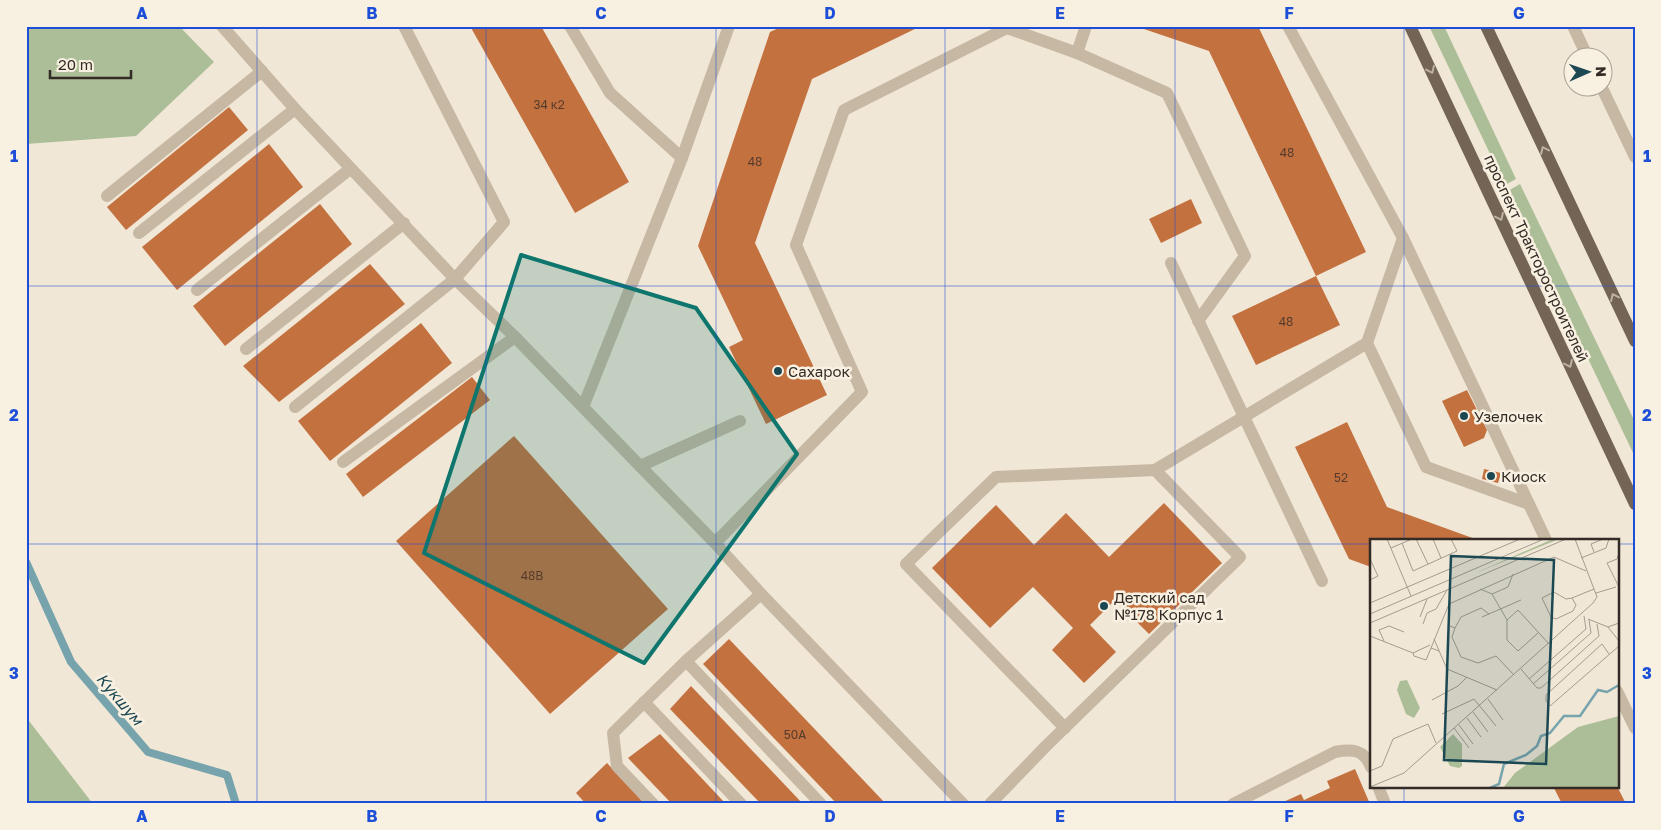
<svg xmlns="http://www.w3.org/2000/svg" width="1661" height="830" viewBox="0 0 1661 830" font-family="'Golos Text',sans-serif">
<rect width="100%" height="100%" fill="#f0e7d6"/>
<!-- green -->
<g fill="#acbe97">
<path d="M26,26H179L214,62L136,136L26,144Z"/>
<path d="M1429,26H1444L1516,179L1505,185Z"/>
<path d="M1520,184L1635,422V457L1508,191Z"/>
<path d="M26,717L93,804H26Z"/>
</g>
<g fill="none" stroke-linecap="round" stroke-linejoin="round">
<!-- stream -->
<path stroke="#76a3ac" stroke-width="8" d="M26,562L71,662L148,752L227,775L236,804"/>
</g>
<!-- building -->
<g fill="#c47140">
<path d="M470,26H541L629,182L575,213Z"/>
<path d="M783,26H921L812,79L755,243L827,395L766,424L729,347L743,340L698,246L770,32Z"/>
<path d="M1258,26L1366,252L1316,276L1209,51L1138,27Z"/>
<path d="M229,107L248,130L126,230L107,207Z"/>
<path d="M269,144L303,187L177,290L142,247Z"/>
<path d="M1191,199L1202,223L1161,243L1149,219Z"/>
<path d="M320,204L352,244L225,346L193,306Z"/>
<path d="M370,264L405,304L279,402L243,366Z"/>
<path d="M1316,276L1340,325L1256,365L1232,316Z"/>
<path d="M421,323L452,363L330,461L298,421Z"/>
<path d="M472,377L490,400L363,497L346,474Z"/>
<path d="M1467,390L1487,430L1484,438L1464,447L1442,401Z"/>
<path d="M1347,422L1387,507L1478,540H1371V567L1349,559L1295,447Z"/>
<path d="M514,436L668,609L550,714L396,541Z"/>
<path d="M1484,469L1501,473L1498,483L1482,479Z"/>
<path d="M1164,503L1222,563L1149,634L1115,600L1090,625L1116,652L1084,683L1052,650L1073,628L1033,587L990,628L932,568L996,505L1034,545L1066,513L1109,557Z"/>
<path d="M729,639L886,804H837L703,664Z"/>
<path d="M691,686L803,804H761L670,709Z"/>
<path d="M660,734L726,804H672L628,758Z"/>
<path d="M607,763L645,804H586L576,793Z"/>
<path d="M1355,769L1370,804H1279L1301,794L1304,800L1330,788L1327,781Z"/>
<path d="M1553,786H1617L1626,804H1562Z"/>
</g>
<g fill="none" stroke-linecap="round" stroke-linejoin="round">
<!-- service -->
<g stroke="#c7b8a3" stroke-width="12">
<path d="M222,26L295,109L455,279L515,337L640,466L715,543L761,594L963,804"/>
<path d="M570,26L610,93L682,158"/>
<path d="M1288,26L1403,238L1546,540"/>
<path d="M1077,53L1167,93L1245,256L1198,321"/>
<path d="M107,196L262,71"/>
<path d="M139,233L295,109"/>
<path d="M1403,238L1367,343L1426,467L1529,504"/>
<path d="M1171,263L1322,581"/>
<path d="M197,290L350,169"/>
<path d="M246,349L404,223"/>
<path d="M295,407L455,279L504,222L404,26"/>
<path d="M583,407L682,158L729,26"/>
<path d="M343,462L515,337"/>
<path d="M640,466L740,421"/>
<path d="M715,543L862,392L796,245L844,110L1007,28L1077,53L1086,26"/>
<path d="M686,661L821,804"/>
<path d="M1617,691L1635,728"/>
<path d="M644,702L741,804"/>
<path d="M1065,728L906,564L996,477L1155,470L1367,343"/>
<path d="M1378,786L1385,804"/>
<path d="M653,804L617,766L613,733L686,661L761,594"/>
<path d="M990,804L1046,746L1240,557L1155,470"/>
<path d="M1233,804L1335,752C1352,749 1364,749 1371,767"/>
</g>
<!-- minor -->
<g stroke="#c7b8a3" stroke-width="12">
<path d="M1573,26L1588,58"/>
<path d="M1602,88L1635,157"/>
</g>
<!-- primary -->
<g stroke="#746456" stroke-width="12">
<path d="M1410,26L1635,504"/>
<path d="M1486,26L1635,341"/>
</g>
</g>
<!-- one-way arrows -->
<defs><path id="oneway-chevron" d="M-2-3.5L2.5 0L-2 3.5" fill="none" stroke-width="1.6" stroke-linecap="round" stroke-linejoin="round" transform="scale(1.25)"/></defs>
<g stroke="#bdb2a3">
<use href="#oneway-chevron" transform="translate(1431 70) rotate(65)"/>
<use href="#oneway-chevron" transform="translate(1544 150) rotate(-115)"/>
<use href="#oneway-chevron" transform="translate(1500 217) rotate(65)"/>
<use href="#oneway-chevron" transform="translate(1614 297) rotate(-115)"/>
<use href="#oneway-chevron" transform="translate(1569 364) rotate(65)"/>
</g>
<!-- marked area -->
<path fill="#0f766e" fill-opacity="0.2" stroke="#0f766e" stroke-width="4" stroke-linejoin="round" d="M521,255L696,308L797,454L644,663L424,553Z"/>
<!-- grid -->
<path fill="none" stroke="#1d4ed8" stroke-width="1" stroke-opacity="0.55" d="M257,26V804M486,26V804M716,26V804M945,26V804M1175,26V804M1404,26V540M26,286H1635M26,544H1371M1617,544H1635M1404,786V804"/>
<!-- markers -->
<g fill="#1c4853" stroke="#f8f1e2" stroke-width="2">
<circle cx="778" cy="371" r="5"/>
<circle cx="1464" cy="416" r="5"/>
<circle cx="1491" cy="476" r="5"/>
<circle cx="1104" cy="606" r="5"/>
</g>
<g text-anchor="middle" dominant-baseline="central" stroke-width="5" stroke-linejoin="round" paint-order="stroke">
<!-- number labels -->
<g font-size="12" fill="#573c2c">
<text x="549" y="104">34 к2</text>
<text x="1287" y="152">48</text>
<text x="755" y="161">48</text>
<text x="1286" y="321">48</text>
<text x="1341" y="477">52</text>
<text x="532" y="575">48В</text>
<text x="795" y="734">50А</text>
</g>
<!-- street labels -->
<g font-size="15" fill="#332b25" stroke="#f8f1e2">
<text transform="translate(1537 258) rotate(65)">проспект Тракторостроителей</text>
</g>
<!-- poi labels -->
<g font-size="15" fill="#332b25" stroke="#f8f1e2" text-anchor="start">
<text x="788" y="371">Сахарок</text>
<text x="1474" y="416">Узелочек</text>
<text x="1501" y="476">Киоск</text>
<text x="1114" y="597">Детский сад<tspan x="1114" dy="17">№178 Корпус 1</tspan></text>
</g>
<!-- water labels -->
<g font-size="16" font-style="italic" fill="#1c4853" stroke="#f8f1e2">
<text transform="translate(120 699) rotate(50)">Кукшум</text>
</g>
</g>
<!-- overview -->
<g transform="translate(1370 539)">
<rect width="249" height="249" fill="#f0e7d6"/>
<path d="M183,0H189L103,35ZM37,141L50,169L44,179L36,175L27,151L30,142ZM249,177V249H133L145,234L208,188ZM83,195L92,205V227L89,229L80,227L70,208Z" fill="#acbe97"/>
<path fill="none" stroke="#76a3ac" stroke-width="2.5" d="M120,249L129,245L134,225L156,216L167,207L171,197L180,194L194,177H210L228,151L237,153L249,146"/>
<path fill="none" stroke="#a49c8f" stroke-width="1" d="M17,0L41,57M46,0L58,25M63,0L71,19M32,4L43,32L87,12L81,0M21,9L42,0M224,13L221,5L233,0M249,14L247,20L237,24L249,48M211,19L236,9L239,0M0,20L8,37L0,41M110,50L122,55L138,48L143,35M184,53L196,60L202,59L206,66L203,72L186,80L181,78L172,59ZM226,54L246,48M122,55L137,81V101L148,112L168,94M202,59L224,50M0,64L150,0M0,75L174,0M50,78L57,60M112,78L151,61M218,80L238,88L249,84M137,81L148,71L179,105M0,84L196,0M53,85L57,74L66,70L77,51M80,87L85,89L82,98L91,118L108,124L126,117L144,136M238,88L249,102M85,89L91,78L111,69L119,75M0,97L43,114M64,100L77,130L127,151M14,102L9,91L19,87L34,93M60,106L43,114L44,117L56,121L61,109L69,112M61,109L79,65L184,18L216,32M239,115L232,105L176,156V162L180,167L249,107M151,130L167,149H171L229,97L227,85M159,140L216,90L214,77M163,145L221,94L219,81M118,160L133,181M62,161L88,147L97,138M103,173L118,193M72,175L104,160L126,187M97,179L111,198M89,186L103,205M84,189L99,209M0,232L12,227L23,200L58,185L66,204M0,248L34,234L223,64L227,58L205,0"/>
<path fill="#1c4853" fill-opacity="0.15" stroke="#1c4853" stroke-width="2.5" d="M81,17L184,21L176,225L74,221Z"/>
<rect width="249" height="249" fill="none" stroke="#332b25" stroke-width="2.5"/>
</g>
<!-- border -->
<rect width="1661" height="830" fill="none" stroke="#f8f1e2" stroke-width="55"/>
<!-- north arrow -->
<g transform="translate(1588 72) rotate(88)"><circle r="24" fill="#f8f1e2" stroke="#a9a296"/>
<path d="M0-4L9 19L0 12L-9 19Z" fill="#1c4853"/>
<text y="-8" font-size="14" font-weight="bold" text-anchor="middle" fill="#332b25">N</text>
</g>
<!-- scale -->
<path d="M50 70v8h81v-8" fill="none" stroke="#332b25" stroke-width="2.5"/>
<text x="58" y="70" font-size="15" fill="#332b25" stroke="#f8f1e2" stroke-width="4" paint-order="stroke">20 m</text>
<rect x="28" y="28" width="1606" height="774" fill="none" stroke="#1d4ed8" stroke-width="2"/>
<g font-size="16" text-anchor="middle" font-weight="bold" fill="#1d4ed8">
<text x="142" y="19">A</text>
<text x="372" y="19">B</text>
<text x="601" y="19">C</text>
<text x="830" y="19">D</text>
<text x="1060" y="19">E</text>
<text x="1289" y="19">F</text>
<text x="1519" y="19">G</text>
<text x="14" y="162">1</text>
<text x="1647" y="162">1</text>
<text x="14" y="421">2</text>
<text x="1647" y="421">2</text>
<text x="14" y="679">3</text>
<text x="1647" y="679">3</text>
<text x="142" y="822">A</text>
<text x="372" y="822">B</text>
<text x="601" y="822">C</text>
<text x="830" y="822">D</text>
<text x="1060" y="822">E</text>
<text x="1289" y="822">F</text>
<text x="1519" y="822">G</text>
</g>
</svg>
